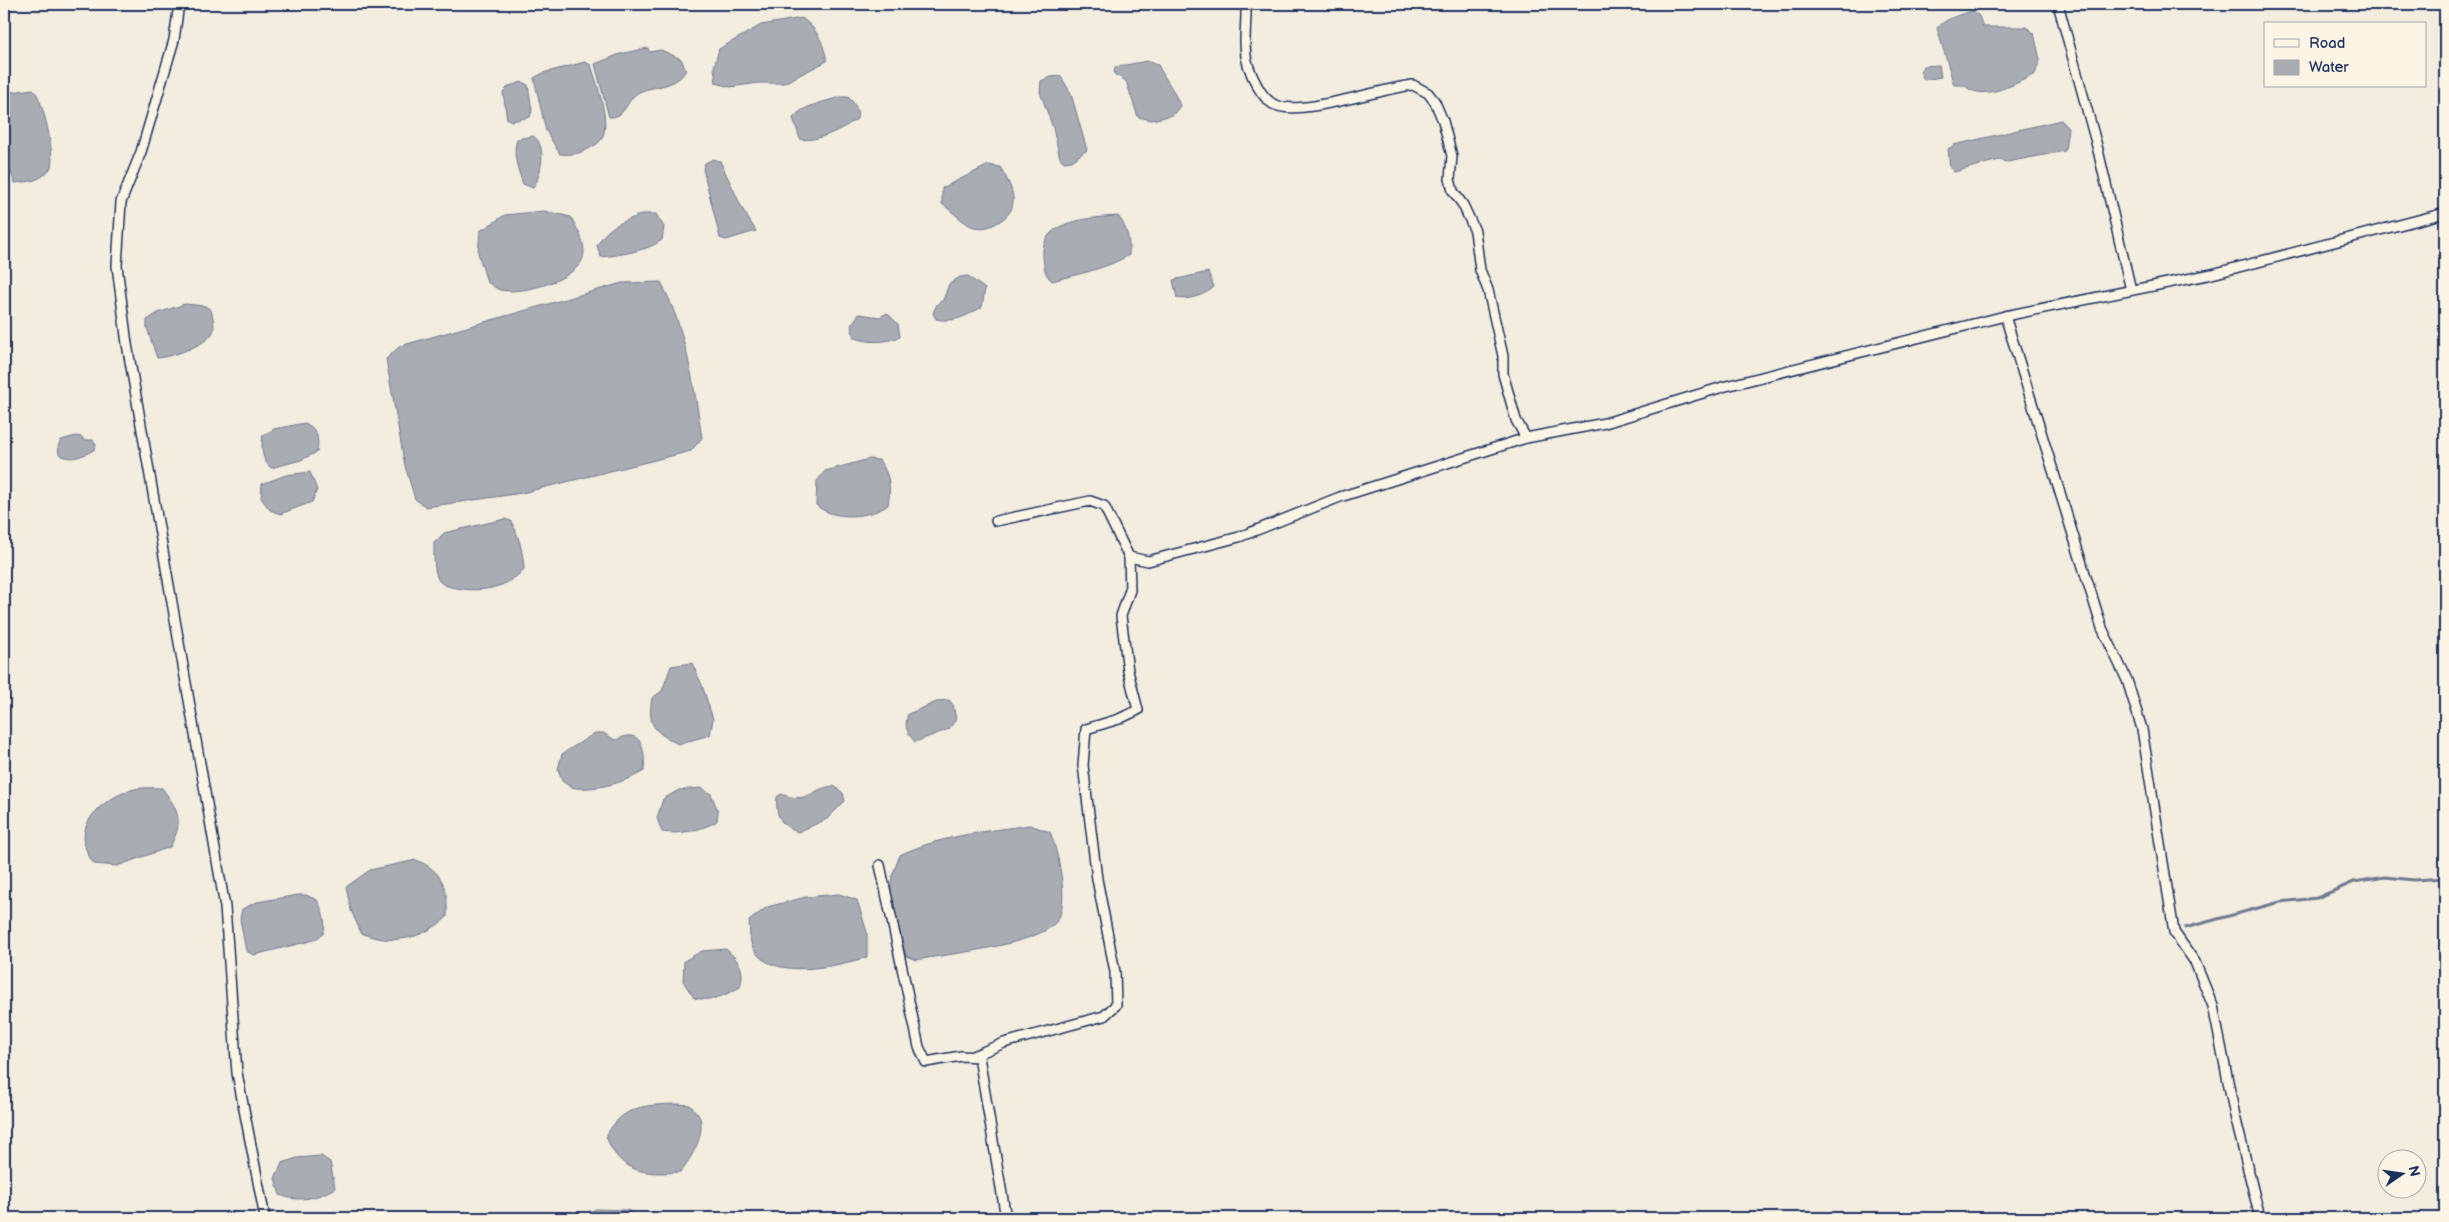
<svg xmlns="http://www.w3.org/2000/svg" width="2449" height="1222" viewBox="0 0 2449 1222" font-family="'Balsamiq Sans',sans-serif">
<rect width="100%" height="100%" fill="#f3ede0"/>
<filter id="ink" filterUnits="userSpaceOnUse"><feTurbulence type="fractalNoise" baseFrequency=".02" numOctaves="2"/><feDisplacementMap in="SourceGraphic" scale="10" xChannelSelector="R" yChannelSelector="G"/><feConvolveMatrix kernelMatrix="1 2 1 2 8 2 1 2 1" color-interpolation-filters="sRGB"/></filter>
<g filter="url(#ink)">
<!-- water -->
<g fill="#a9acb3" stroke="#707a91">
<path d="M1973,11L1979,16L1983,27H2026L2034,33L2040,60L2035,74C2016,84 1981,103 1964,85H1954L1937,28C1946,18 1961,14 1973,11Z"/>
<path d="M802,18C818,30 823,42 827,61L784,83H758L730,87L716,83L714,67L719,49L761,25Z"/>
<path d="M648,48L649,52L661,50L681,59L686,70C675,91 645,84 634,96C625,105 624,118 609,117L595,64L620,54Z"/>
<path d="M1147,61L1158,65C1165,79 1175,91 1180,106L1173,115L1152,120L1138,117L1126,81L1114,74L1115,67Z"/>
<path d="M585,62L591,65C596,82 613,126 600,141C598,144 593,146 590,148C580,154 571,155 560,154L546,131L534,78L543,73Z"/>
<path d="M1939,65L1941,77L1924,80L1920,71L1924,66Z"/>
<path d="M1061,76L1071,94L1087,150L1072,161L1064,162L1060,158L1053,128L1040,92L1041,81L1050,77Z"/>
<path d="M522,82L528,85L532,111L530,117L512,121L507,119L503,92L509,86Z"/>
<path d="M33,89C42,95 57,160 50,169C41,181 28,182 15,183C2,152 4,126 4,93Z"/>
<path d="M840,97H848C855,104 859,109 857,119C844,128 816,143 800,139L793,118C803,105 825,102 840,97Z"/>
<path d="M2061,120L2068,127L2065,151L2007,162L1999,160L1954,172L1950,168L1948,149L1954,145Z"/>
<path d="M533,136C548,145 541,176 533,188L523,184C518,170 512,154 517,139Z"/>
<path d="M713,159L720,161L743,210L756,231L726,240L720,238L703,169L705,163Z"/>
<path d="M989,165L1000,167C1011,185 1023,207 1000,221C991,227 985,229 974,227C964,224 951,210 942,204V188Z"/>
<path d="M544,211L571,217C577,229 587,244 583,258C576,280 521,295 500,290C496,289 491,284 487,282L478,253L480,231L505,215Z"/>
<path d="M642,214H656L664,227L662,240C647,251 620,255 601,257L597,246C607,225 622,223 642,214Z"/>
<path d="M1118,216C1127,227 1130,241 1129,255C1106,269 1078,274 1052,281C1044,274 1044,266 1043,256C1040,219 1091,218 1118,216Z"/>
<path d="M1208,272L1214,287C1205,295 1188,301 1177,298L1173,280Z"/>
<path d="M968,276L985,289L982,307C967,316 954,323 936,319L933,313L937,304L943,300L949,284L960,277Z"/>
<path d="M661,282C686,330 694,385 702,438L691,451L522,493L426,507L415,499L405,466L386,359L400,346L622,283Z"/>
<path d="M185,304L205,306L211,310C213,318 216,327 212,334C204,346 171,357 157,358L147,328V320L158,313Z"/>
<path d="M887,313L898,324L900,337C883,343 872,343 854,338L851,325L859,314L880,317Z"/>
<path d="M305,423C318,429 319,439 317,452L301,460L271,468C261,460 261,446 263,435L274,429Z"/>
<path d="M76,436L82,437L83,440H93L96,445L95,449C84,456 70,462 59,454L58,446L61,440Z"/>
<path d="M869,459L879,460C890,475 891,487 888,505C870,518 833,521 816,505L817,481L825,471Z"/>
<path d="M310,472L317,490L312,502L280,514L270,510L261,498L262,484L286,475Z"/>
<path d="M505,519L511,521C519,536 523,552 524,569C508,588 481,593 457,588C450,587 444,586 439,581C433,571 434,554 434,543L444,533Z"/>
<path d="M692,663L702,685L713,719L710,735L678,744C654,732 647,725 652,698L662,691L671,666Z"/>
<path d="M949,700L953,705L956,719L949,729L915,742C907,733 904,727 908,714L939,701Z"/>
<path d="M595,733H603L615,740C619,739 626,735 631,736C645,737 645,762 644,771C626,782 598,790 576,788C572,788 566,784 562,781L558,769L562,754Z"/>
<path d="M834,786L843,793L845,801L827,819L798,832C781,826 775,816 777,797L781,794C810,805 810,788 834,786Z"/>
<path d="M162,788C179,811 184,821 170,847L117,866L94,864C68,829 98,801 131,790C140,787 153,788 162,788Z"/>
<path d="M701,788L711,794L718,811L717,821C703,830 679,835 662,832L657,818L663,799L679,790Z"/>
<path d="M1030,825L1050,832C1058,851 1070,903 1057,921C1040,945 947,954 916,960L906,956L890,896L892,876L900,855C939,836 988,831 1030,825Z"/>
<path d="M416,860C444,871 448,889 447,917C423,939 392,946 361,933L351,910L346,887L370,870Z"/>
<path d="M839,894L857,900L867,932V957C838,966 770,982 753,948C749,941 750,929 749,921L767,907L806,897Z"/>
<path d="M298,895H306L317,900C323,911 327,922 323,934L314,940L254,955L246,951L240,919L242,909L257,902Z"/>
<path d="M726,949C738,960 746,969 740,987C724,996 712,1002 694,998L683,981L684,961L702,951Z"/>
<path d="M677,1104L690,1105C693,1109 698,1113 700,1118C705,1136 691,1159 680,1172C645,1175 619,1173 606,1136C623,1105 645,1105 677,1104Z"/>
<path d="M321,1156L330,1162L335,1188C318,1198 299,1203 280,1195L275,1178L282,1163L297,1158Z"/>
<path d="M596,1209L628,1210L636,1218H577Z"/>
</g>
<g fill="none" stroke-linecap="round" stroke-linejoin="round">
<!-- stream -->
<path stroke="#707a91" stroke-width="3" d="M2185,928L2280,902L2317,898L2354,882L2385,877L2414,880L2445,878"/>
<!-- street casing -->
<g stroke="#1b2f5e" stroke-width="12">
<g id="street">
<path d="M179,4L174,40L141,152L121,202L117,266L127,344L225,907L237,1073L265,1218"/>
<path d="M1246,4C1247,24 1242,45 1248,65C1252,77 1261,97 1273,104C1298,118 1382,88 1413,85L1428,93L1435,102L1443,121L1452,156L1450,179L1453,191L1463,205L1475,231L1480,270L1488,290L1503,356V374L1516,420L1526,438"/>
<path d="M2058,4L2097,146L2131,290"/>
<path d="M2005,316L2102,628L2127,680L2142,729L2174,932L2195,962L2213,1006L2235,1116L2260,1218"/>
<path d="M1129,557L1148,561L1239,537L1340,497L1526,438L1605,423L1726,386L2005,316L2212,274L2445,213"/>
<path d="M880,865L919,1047L926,1062L961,1056L979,1057L1006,1218"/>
<path d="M973,1056L1004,1043L1104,1016L1116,1005L1115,972L1097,879L1083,765L1086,729L1119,719L1138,710L1128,671L1121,616L1130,590L1129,557L1104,506L1090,501L996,521"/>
</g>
</g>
<!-- street -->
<use href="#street" stroke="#fcf5e5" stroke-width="9"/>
</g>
</g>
<!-- margin -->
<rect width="2449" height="1222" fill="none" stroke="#fcf5e5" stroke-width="20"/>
<rect x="10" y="10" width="2429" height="1202" fill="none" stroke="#1b2f5e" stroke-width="2" filter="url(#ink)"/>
<!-- legend -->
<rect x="2264" y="22" width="162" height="65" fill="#fcf5e5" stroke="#a2a6af"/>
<rect x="2274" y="39" width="25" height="8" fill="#fcf5e5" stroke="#a2a6af"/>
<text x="2309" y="48" font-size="15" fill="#1b2f5e">Road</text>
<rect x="2274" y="60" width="25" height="15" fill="#a9acb3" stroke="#a2a6af"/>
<text x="2309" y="72" font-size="15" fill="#1b2f5e">Water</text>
<!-- north arrow -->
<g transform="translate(2402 1174) rotate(77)"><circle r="24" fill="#fcf5e5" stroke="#a2a6af"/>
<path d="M0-4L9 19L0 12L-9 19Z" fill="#1b2f5e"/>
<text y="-8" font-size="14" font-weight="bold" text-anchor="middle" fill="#1b2f5e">N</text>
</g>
</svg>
